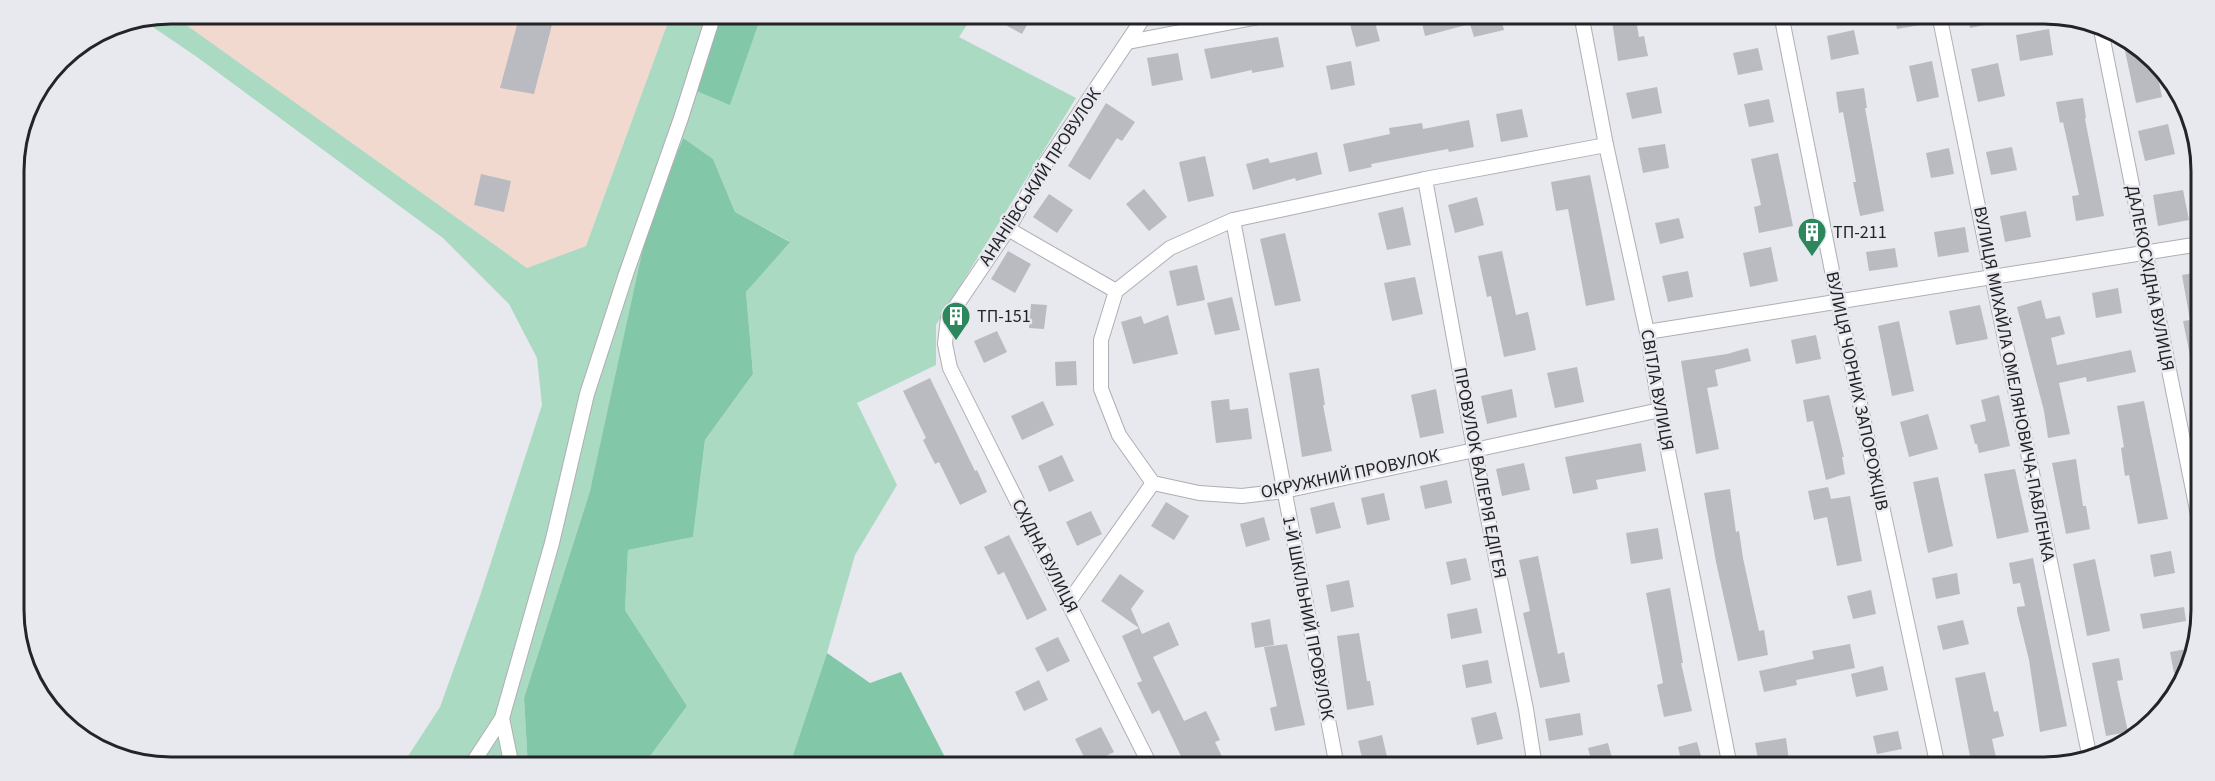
<svg xmlns="http://www.w3.org/2000/svg" width="2215" height="781" viewBox="0 0 2215 781" font-family="'Source Sans 3',sans-serif">
<rect width="100%" height="100%" fill="#e8e8ef"/>
<!-- industrial -->
<path fill="#f1d9d0" d="M171,14H671L586,246L527,268Z"/>
<!-- green -->
<path fill="#abdac2" d="M171,14L527,268L586,246L671,14H717L730,104L762,14H974L959,37L1076,98L936,325V365L857,403L897,485L855,555L827,653L789,767H642L687,706L625,610L628,550L693,537L705,440L753,374L746,292L789,241L735,212L713,159L682,138L590,491L524,698L528,767H401L440,707L479,599L542,405L537,358L509,304L443,238L197,57L141,19Z"/>
<!-- forest -->
<g fill="#82c7a7">
<path d="M717,14H762L730,105L692,89Z"/>
<path d="M683,138L713,159L735,212L790,242L746,292L753,374L705,440L693,537L628,550L625,610L687,706L642,767H528L524,698L590,491L646,235Z"/>
<path d="M827,653L870,683L901,672L950,767H789Z"/>
</g>
<!-- building -->
<g fill="#babac1">
<path d="M520,14H542L554,17L534,94L500,88Z"/>
<path d="M985,14H1033L1022,34Z"/>
<path d="M1420,14H1500L1504,30L1474,37L1470,24L1425,36Z"/>
<path d="M1611,14H1635L1639,37L1644,36L1648,56L1618,61Z"/>
<path d="M1894,14H1930L1932,23L1897,29Z"/>
<path d="M1967,14H2009L2010,20L1970,28Z"/>
<path d="M1373,15L1380,41L1356,47L1349,20Z"/>
<path d="M2049,29L2053,55L2020,61L2016,35Z"/>
<path d="M1854,30L1859,54L1831,60L1827,36Z"/>
<path d="M1278,37L1284,67L1252,73V70L1211,79L1204,49Z"/>
<path d="M2123,41L2155,62L2162,97L2136,103Z"/>
<path d="M1758,48L1763,70L1738,75L1733,53Z"/>
<path d="M1178,53L1183,80L1152,86L1147,58Z"/>
<path d="M1351,61L1355,85L1331,90L1326,66Z"/>
<path d="M1932,61L1939,97L1917,102L1909,66Z"/>
<path d="M1998,63L2005,96L1978,102L1971,69Z"/>
<path d="M1657,87L1662,113L1632,119L1626,93Z"/>
<path d="M1864,88L1867,108H1865L1884,211L1860,216L1853,182H1856L1843,112L1839,113L1836,92Z"/>
<path d="M2083,98L2086,118L2085,119L2104,216L2076,221L2072,196L2079,195L2063,122L2060,123L2056,102Z"/>
<path d="M1769,99L1774,122L1749,127L1744,104Z"/>
<path d="M1106,103L1135,122L1122,141L1117,138L1090,180L1068,166Z"/>
<path d="M1522,109L1528,137L1501,142L1496,114Z"/>
<path d="M1469,120L1474,147L1449,152L1448,149L1371,164L1372,167L1349,172L1343,144L1390,134L1389,128L1422,123L1423,129Z"/>
<path d="M2168,124L2175,154L2145,161L2138,131Z"/>
<path d="M1665,144L1669,168L1643,173L1638,148Z"/>
<path d="M2012,147L2017,170L1991,175L1986,152Z"/>
<path d="M1949,148L1954,174L1931,178L1926,153Z"/>
<path d="M1317,152L1322,174L1296,181L1295,178L1253,190L1246,164L1268,158L1270,163Z"/>
<path d="M1778,153L1793,226L1759,233L1754,207L1761,205L1751,159Z"/>
<path d="M1205,156L1214,196L1188,202L1179,162Z"/>
<path d="M481,174L511,181L504,212L474,205Z"/>
<path d="M1590,175L1615,300L1586,306L1568,209L1556,211L1551,182Z"/>
<path d="M1144,189L1167,217L1149,231L1126,204Z"/>
<path d="M2183,190L2189,220L2158,226L2153,195Z"/>
<path d="M1049,194L1073,210L1057,233L1033,217Z"/>
<path d="M1477,197L1484,225L1455,233L1448,205Z"/>
<path d="M1403,207L1411,245L1387,250L1378,213Z"/>
<path d="M2026,211L2031,237L2005,242L2000,216Z"/>
<path d="M1679,218L1684,238L1660,244L1655,223Z"/>
<path d="M1965,227L1969,252L1938,257L1934,232Z"/>
<path d="M1285,233L1301,301L1275,306L1260,239Z"/>
<path d="M1771,247L1778,281L1750,287L1743,253Z"/>
<path d="M1895,248L1898,267L1869,271L1866,252Z"/>
<path d="M1008,251L1031,264L1015,293L991,279Z"/>
<path d="M1502,251L1516,315L1528,312L1536,350L1504,357L1491,296L1487,297L1478,256Z"/>
<path d="M1197,265L1205,300L1177,306L1169,271Z"/>
<path d="M1688,271L1693,297L1668,302L1662,276Z"/>
<path d="M2200,272L2201,374L2194,375L2183,321L2190,320L2182,275Z"/>
<path d="M1415,277L1423,314L1392,321L1384,283Z"/>
<path d="M2118,288L2122,313L2096,318L2092,293Z"/>
<path d="M1232,297L1240,330L1215,335L1207,303Z"/>
<path d="M2041,300L2046,319L2060,316L2065,334L2051,338L2057,365L2131,350L2136,372L2087,382L2086,377L2059,383L2070,434L2048,438L2044,411L2017,307Z"/>
<path d="M1031,304L1047,305L1044,329L1029,328Z"/>
<path d="M1980,305L1988,339L1956,345L1949,311Z"/>
<path d="M1168,315L1178,354L1133,364L1121,322L1141,316L1144,324Z"/>
<path d="M1899,321L1914,391L1892,396L1878,326Z"/>
<path d="M997,331L1007,352L984,363L974,341Z"/>
<path d="M1816,335L1821,359L1796,364L1791,340Z"/>
<path d="M1748,348L1751,361L1715,370L1718,386L1707,388L1719,449L1696,454L1681,361L1727,354Z"/>
<path d="M1076,361L1077,385L1056,386L1055,362Z"/>
<path d="M1577,367L1584,402L1555,408L1547,373Z"/>
<path d="M1319,368L1325,405H1323L1332,451L1302,457L1289,373Z"/>
<path d="M930,378L975,471L977,470L987,492L960,505L939,462L935,464L923,440L926,438L903,391Z"/>
<path d="M1436,389L1444,433L1420,438L1411,395Z"/>
<path d="M1512,389L1517,417L1487,424L1481,396Z"/>
<path d="M1829,395L1844,457H1842L1845,474L1826,480L1813,421L1807,422L1803,400Z"/>
<path d="M1999,395L2010,446L1979,453L1977,444H1975L1970,425L1986,421L1981,400Z"/>
<path d="M1229,399L1230,410L1248,408L1252,439L1216,443L1211,401Z"/>
<path d="M1043,401L1054,425L1022,440L1011,416Z"/>
<path d="M2144,401L2168,519L2138,524L2129,475L2125,476L2121,448L2124,447L2117,406Z"/>
<path d="M1928,414L1938,449L1909,457L1900,422Z"/>
<path d="M1641,443L1646,471L1596,480L1598,489L1573,494L1565,457Z"/>
<path d="M1062,455L1074,481L1049,492L1038,466Z"/>
<path d="M2076,459L2083,506H2086L2090,529L2066,534L2052,463Z"/>
<path d="M1524,463L1530,490L1502,496L1496,469Z"/>
<path d="M2015,469L2029,532L1997,539L1984,474Z"/>
<path d="M1938,477L1953,546L1928,553L1913,482Z"/>
<path d="M1447,480L1452,503L1425,509L1420,486Z"/>
<path d="M1828,487L1831,499L1850,496L1862,561L1837,566L1827,517L1814,520L1808,491Z"/>
<path d="M1730,489L1736,532L1739,531L1743,558L1759,631L1764,630L1768,655L1738,661L1716,562L1704,493Z"/>
<path d="M1384,493L1390,520L1367,525L1361,498Z"/>
<path d="M1166,502L1189,516L1174,540L1151,526Z"/>
<path d="M1334,502L1341,528L1316,534L1310,508Z"/>
<path d="M1091,511L1102,534L1077,546L1066,522Z"/>
<path d="M1264,517L1270,540L1246,547L1240,524Z"/>
<path d="M1658,528L1663,559L1631,564L1626,533Z"/>
<path d="M1009,535L1047,610L1027,620L1004,572L998,575L984,547Z"/>
<path d="M2171,551L2175,573L2154,577L2150,555Z"/>
<path d="M1538,556L1558,654L1564,652L1570,682L1540,688L1523,613L1530,611L1519,560Z"/>
<path d="M1466,558L1471,580L1451,585L1446,562Z"/>
<path d="M2033,558L2067,726L2040,732L2029,660L2017,611V607L2025,606L2020,583L2013,584L2009,563Z"/>
<path d="M2095,559L2110,631L2087,636L2073,564Z"/>
<path d="M1957,573L1960,594L1936,599L1932,578Z"/>
<path d="M1120,574L1144,591L1131,609L1142,634L1169,622L1179,645L1153,657L1184,721L1206,711L1220,740L1215,742L1227,767H1186L1159,710L1152,714L1137,683L1142,681L1122,636L1139,628L1101,601Z"/>
<path d="M1349,580L1354,607L1331,612L1326,585Z"/>
<path d="M1670,588L1683,663H1681L1692,711L1664,717L1657,685L1663,683L1646,593Z"/>
<path d="M1871,590L1876,614L1853,619L1847,596Z"/>
<path d="M2184,607L2186,621L2143,629L2140,614Z"/>
<path d="M1477,608L1482,633L1451,639L1447,614Z"/>
<path d="M1270,619L1274,645L1255,648L1251,623Z"/>
<path d="M1963,620L1969,644L1943,650L1937,626Z"/>
<path d="M1359,633L1367,681H1370L1374,705L1347,710L1337,636Z"/>
<path d="M1058,637L1070,661L1047,672L1035,648Z"/>
<path d="M1287,644L1305,725L1275,731L1270,708L1277,706L1264,647Z"/>
<path d="M1850,644L1855,668L1796,680L1797,685L1764,692L1759,671L1814,659L1812,651Z"/>
<path d="M2192,648L2193,661L2186,670L2174,673L2170,652Z"/>
<path d="M2119,658L2123,680L2117,681L2128,732L2106,736L2092,663Z"/>
<path d="M1488,660L1492,683L1466,688L1462,665Z"/>
<path d="M1883,666L1888,690L1856,697L1851,674Z"/>
<path d="M1985,672L1994,712L1998,711L2004,736L1992,739L1998,767H1972L1955,678Z"/>
<path d="M1039,680L1048,700L1024,711L1015,692Z"/>
<path d="M1496,712L1503,739L1477,745L1471,718Z"/>
<path d="M1580,713L1583,735L1549,741L1545,719Z"/>
<path d="M1101,727L1114,752L1088,765L1075,739Z"/>
<path d="M1898,731L1902,749L1877,754L1873,736Z"/>
<path d="M1382,735L1388,761L1364,766L1358,741Z"/>
<path d="M1786,738L1789,761L1759,765L1755,743Z"/>
<path d="M1697,742L1704,767H1683L1678,747Z"/>
<path d="M1608,743L1613,762L1593,767L1588,748Z"/>
</g>
<g fill="none" stroke-linecap="round" stroke-linejoin="round">
<!-- minor casing -->
<g stroke="#aeaeb5" stroke-width="16">
<g id="minor">
<path d="M1146,14L1046,163L1008,229L948,318L945,344L950,368L1151,767"/>
<path d="M1581,14L1606,145L1647,332L1660,410L1730,767"/>
<path d="M1781,14L1838,301L1938,767"/>
<path d="M1939,14L2089,754"/>
<path d="M2100,25L2201,530"/>
<path d="M1128,42L1274,14"/>
<path d="M1606,145L1425,179L1233,220L1170,248L1116,291L1101,340V389L1119,435L1153,483L1199,493L1242,496L1284,491L1660,410"/>
<path d="M1425,179L1474,448L1526,709L1535,767"/>
<path d="M1233,220L1337,767"/>
<path d="M1008,229L1116,291"/>
<path d="M1647,332L2200,244"/>
<path d="M1068,603L1153,483"/>
<path d="M502,718L512,767"/>
<path d="M470,767L502,718L552,543L587,394L626,274L681,118L714,14"/>
</g>
</g>
<!-- minor -->
<use href="#minor" stroke="#fff" stroke-width="14"/>
</g>
<!-- icons -->
<defs>
<g id="building-pin" transform="scale(1.5)"><path d="M0 17L-7.5 6A9.5 9.5 0 1 1 7.5 6Z" fill="#2c875d" stroke="#e8e8ef"/><path d="M-4-6H4V6H1V3H-1V6H-4ZM-2.5-4.3h1.7v1.8h-1.7ZM.8-4.3h1.7v1.8H.8ZM-2.5-1h1.7V.8h-1.7ZM.8-1h1.7V.8H.8Z" fill="#fff"/></g>
</defs>
<g fill-rule="evenodd">
<use href="#building-pin" x="1812" y="232"/>
<use href="#building-pin" x="956" y="316"/>
</g>
<g text-anchor="middle" dominant-baseline="central" stroke-width="5" stroke-linejoin="round" paint-order="stroke">
<!-- street labels -->
<g font-size="18" fill="#242427" stroke="#e8e8ef">
<text transform="translate(1040 177) rotate(-57)">АНАНІЇВСЬКИЙ ПРОВУЛОК</text>
<text transform="translate(2150 278) rotate(79)">ДАЛЕКОСХІДНА ВУЛИЦЯ</text>
<text transform="translate(2014 384) rotate(79)">ВУЛИЦЯ МИХАЙЛА ОМЕЛЯНОВИЧА-ПАВЛЕНКА</text>
<text transform="translate(1657 390) rotate(80)">СВІТЛА ВУЛИЦЯ</text>
<text transform="translate(1857 391) rotate(78)">ВУЛИЦЯ ЧОРНИХ ЗАПОРОЖЦІВ</text>
<text transform="translate(1480 473) rotate(79)">ПРОВУЛОК ВАЛЕРІЯ ЕДІГЕЯ</text>
<text transform="translate(1350 474) rotate(-12)">ОКРУЖНИЙ ПРОВУЛОК</text>
<text transform="translate(1045 556) rotate(63)">СХІДНА ВУЛИЦЯ</text>
<text transform="translate(1308 618) rotate(79)">1-Й ШКІЛЬНИЙ ПРОВУЛОК</text>
</g>
<!-- poi labels -->
<g font-size="18" fill="#242427" stroke="#e8e8ef" text-anchor="start">
<text x="1833" y="232">ТП-211</text>
<text x="977" y="316">ТП-151</text>
</g>
</g>
<!-- crop -->
<path d="M0 0H2215V781H0ZM171 24H2044A147 147 0 0 1 2191 171V610A147 147 0 0 1 2044 757H171A147 147 0 0 1 24 610V171A147 147 0 0 1 171 24Z" fill="#e8e8ef" fill-rule="evenodd"/>
<path fill="none" stroke="#242427" stroke-width="3" d="M171 24H2044A147 147 0 0 1 2191 171V610A147 147 0 0 1 2044 757H171A147 147 0 0 1 24 610V171A147 147 0 0 1 171 24Z"/>
</svg>
